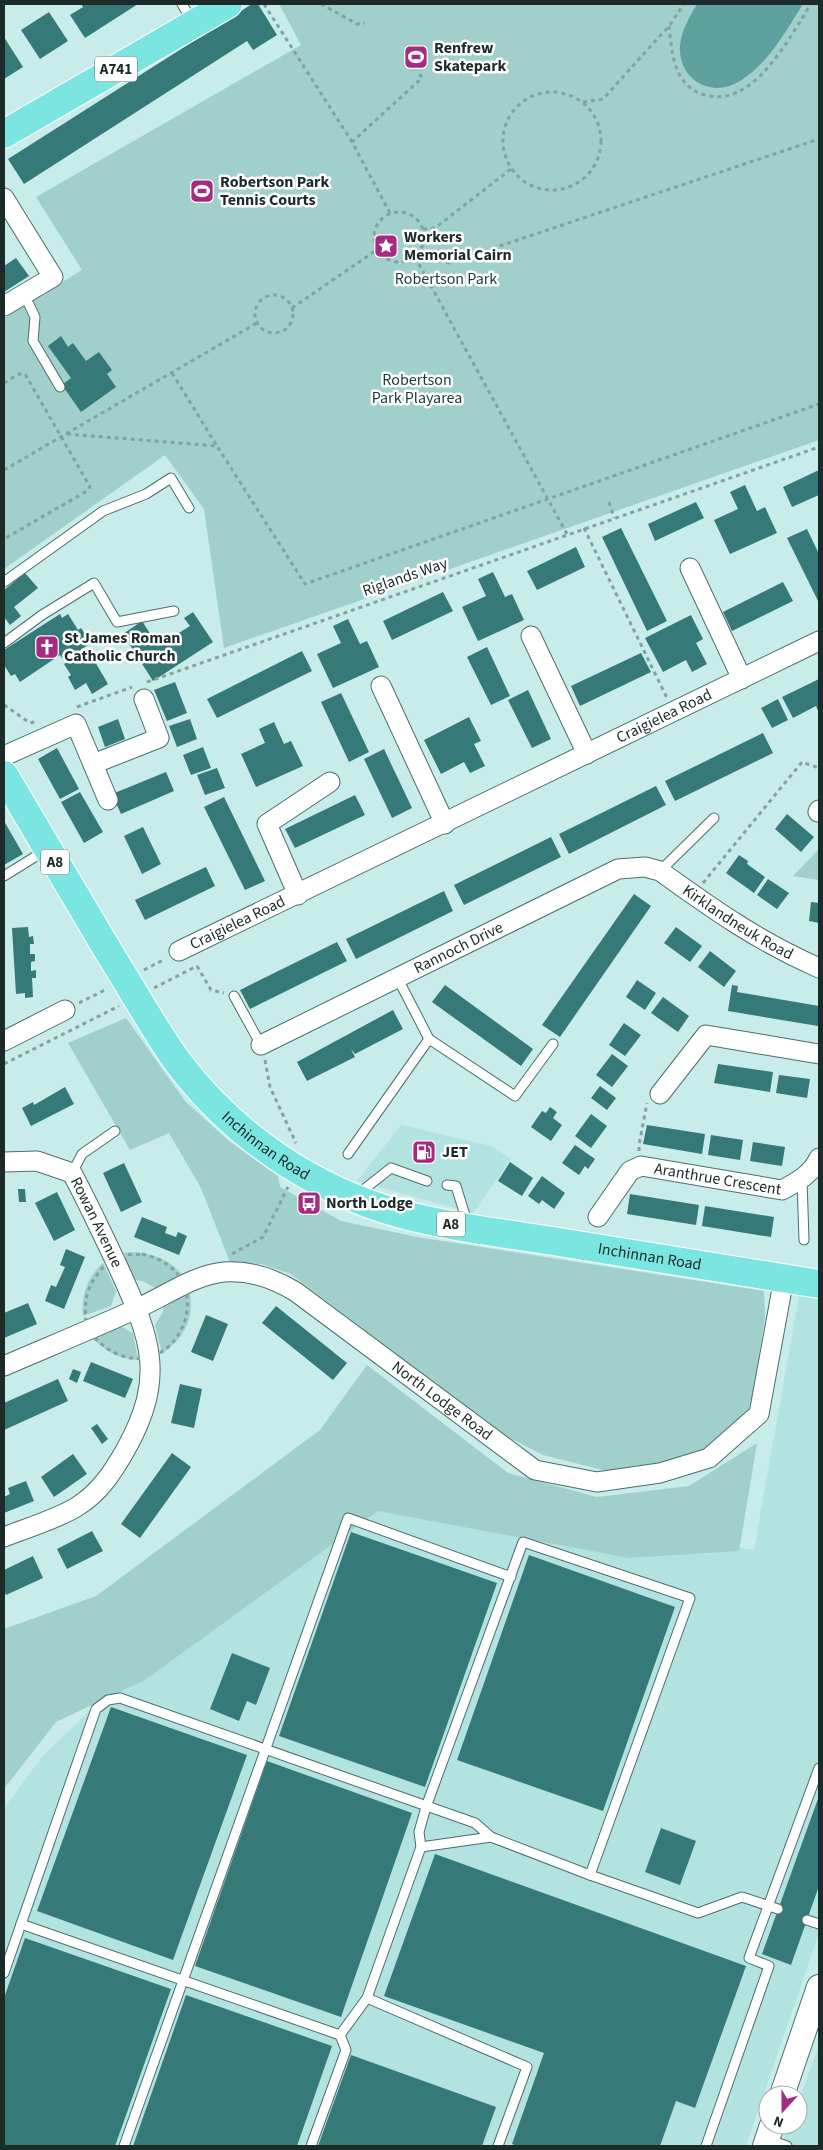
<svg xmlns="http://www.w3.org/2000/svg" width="823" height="2150" viewBox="0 0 823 2150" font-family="'Source Sans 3',sans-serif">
<rect width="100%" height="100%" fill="#c7ecea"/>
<!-- built -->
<g fill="#b3e3e0">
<path d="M401,1125L491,1146L511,1159L473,1213L357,1181Z"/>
<path d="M799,1296L819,1300V1933L746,2146H4V1808L42,1757L122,1679L378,1489L754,1550Z"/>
<path d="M819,2046V2146H781L789,2125H798V2102Z"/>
</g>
<!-- green -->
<g fill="#a0cfcc">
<path d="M279,4H819V440L224,648L204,509L165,455L4,569V318L82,270L36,197L301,45Z"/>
<path d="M819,849V880L793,876Z"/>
<path d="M126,1018L185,1101L229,1141L278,1176L280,1187L341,1221L417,1237L764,1291L765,1317L753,1394L746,1417L712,1447L673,1464L611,1472L543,1455L504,1435L291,1274L261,1264L230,1262L201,1188L169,1133L130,1150L68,1043Z"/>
<path d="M130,1252C153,1253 170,1259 184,1277L157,1289L142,1281L134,1280L123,1253Z"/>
<path d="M103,1263L116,1291L111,1306L83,1316C81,1296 87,1277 103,1263Z"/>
<path d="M190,1293C194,1320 184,1338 162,1354L155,1325L163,1312V1304Z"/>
<path d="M118,1325L133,1333L138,1360C119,1359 104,1351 92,1337Z"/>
<path d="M367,1365L508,1473L597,1497L689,1486L757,1443L739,1551L629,1558L378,1511L145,1680L56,1722L4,1789V1629L96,1596L320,1430Z"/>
</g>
<!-- water -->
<path fill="#5ea19f" d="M697,4H803C786,31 768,64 740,81C712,99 678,80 680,46C681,31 690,16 697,4Z"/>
<!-- building -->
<g fill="#357a78">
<path d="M81,4H138L85,38L70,15L83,7Z"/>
<path d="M252,4H258L277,35L253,50L247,41L24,184L8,159Z"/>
<path d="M49,12L68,41L40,59L21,30Z"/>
<path d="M4,37L23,67L4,79Z"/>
<path d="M16,258L29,276L4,292V266Z"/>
<path d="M61,336L68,347L73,343L86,361L99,352L112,370L107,374L116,387L81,412L62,385L71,378L48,346Z"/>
<path d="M819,470V495L792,507L783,487Z"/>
<path d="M745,485L757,511L765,507L777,533L730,554L714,520L738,509L730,492Z"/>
<path d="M696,502L704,518L655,541L648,524Z"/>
<path d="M621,528L667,621L647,631L602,537Z"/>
<path d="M807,529L819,554V603L787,538Z"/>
<path d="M576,547L585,567L537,590L527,571Z"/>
<path d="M493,572L505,597L512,594L524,620L478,641L462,607L486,596L478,579Z"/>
<path d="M25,573L38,588L14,607L21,616L10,625L4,617V590Z"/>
<path d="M783,582L793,601L732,631L723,612Z"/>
<path d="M443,592L453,611L392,640L383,621Z"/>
<path d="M193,612L213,642L153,681L123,634L142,621L158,646L190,626L184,618Z"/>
<path d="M60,614L62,618L68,614L78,630L81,628L91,643L64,661L60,655L20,682L15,674L11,676L4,665V650Z"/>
<path d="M691,615L703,639L696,643L707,664L692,672L686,660L663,672L645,638Z"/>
<path d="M348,619L360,644L367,641L379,667L333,688L317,654L341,643L333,626Z"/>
<path d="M487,647L510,696L491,705L467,657Z"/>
<path d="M88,650L108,684L92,694L86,683L75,690L68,677L71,675L64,664Z"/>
<path d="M302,651L312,671L217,718L207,699Z"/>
<path d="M641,653L651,672L580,706L571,686Z"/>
<path d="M819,679V713L816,706L793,718L782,697Z"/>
<path d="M175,682L187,713L167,721L154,690Z"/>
<path d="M528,690L551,739L532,748L508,700Z"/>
<path d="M341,693L369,752L349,762L321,702Z"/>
<path d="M778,699L788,720L772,728L761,708Z"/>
<path d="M469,717L481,741L474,744L485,766L470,773L464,762L441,774L424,740Z"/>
<path d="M118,719L125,739L105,747L98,727Z"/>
<path d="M190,719L197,739L177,747L169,726Z"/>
<path d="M274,722L284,744L291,741L303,766L256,787L241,754L265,743L259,729Z"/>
<path d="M763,733L773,753L675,801L665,781Z"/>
<path d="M203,747L211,768L191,775L183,755Z"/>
<path d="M57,748L79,789L60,799L38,759Z"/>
<path d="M384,749L412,808L392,818L364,759Z"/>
<path d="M217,768L225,788L205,795L197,775Z"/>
<path d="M166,772L174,791L121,814L112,794Z"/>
<path d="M656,786L666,805L569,854L559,834Z"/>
<path d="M80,792L103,832L84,843L61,802Z"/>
<path d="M355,795L365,815L295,848L285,829Z"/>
<path d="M224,797L265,881L245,890L204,807Z"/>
<path d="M787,814L814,837L801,852L775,829Z"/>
<path d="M4,821L23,854L4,865Z"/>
<path d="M143,827L161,864L142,874L124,836Z"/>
<path d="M551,837L561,857L464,905L454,885Z"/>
<path d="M739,855L748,861L747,864L765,877L754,893L726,873Z"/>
<path d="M206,867L215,886L145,920L135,900Z"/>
<path d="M768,879L789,893L777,909L757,895Z"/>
<path d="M444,891L453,911L356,959L346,939Z"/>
<path d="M634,894L651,906L560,1037L542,1025Z"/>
<path d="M811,902L819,903V923L809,921Z"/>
<path d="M28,927L29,937L33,936L34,944H30V954H35V961L31,962V971L36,970V978H32L33,997L25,998V993L16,994L12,928Z"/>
<path d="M676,927L702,946L690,962L664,943Z"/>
<path d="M337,942L347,961L250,1009L240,990Z"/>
<path d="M710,951L736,971L724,987L698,967Z"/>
<path d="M637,980L656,993L645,1010L626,997Z"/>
<path d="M445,985L533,1049L521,1066L432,1002Z"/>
<path d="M732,985L738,986L737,992L819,1006L818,1026L728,1011Z"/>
<path d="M663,997L689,1016L678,1032L651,1013Z"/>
<path d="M393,1010L403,1029L355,1054L351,1049L355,1057L307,1081L297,1062Z"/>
<path d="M624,1023L641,1035L625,1056L609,1045Z"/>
<path d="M612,1054L628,1066L612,1087L596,1075Z"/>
<path d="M718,1064L773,1072L770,1092L714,1083Z"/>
<path d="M779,1075L810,1079L807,1098L776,1093Z"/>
<path d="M600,1086L616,1098L607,1110L591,1098Z"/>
<path d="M65,1087L74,1104L31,1126L22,1108L33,1102L34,1105Z"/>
<path d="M550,1107L557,1112L553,1118L562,1125L551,1141L531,1127L542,1111L546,1113Z"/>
<path d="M591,1114L607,1126L591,1148L575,1136Z"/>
<path d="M647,1125L705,1134L702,1154L643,1144Z"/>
<path d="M711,1135L743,1140L740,1160L708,1155Z"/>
<path d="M753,1142L785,1147L782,1166L750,1161Z"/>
<path d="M575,1145L595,1159L588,1169L585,1166L579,1175L562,1163Z"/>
<path d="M510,1162L533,1178L522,1196L498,1181Z"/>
<path d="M124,1163L142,1202L121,1212L103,1173Z"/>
<path d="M542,1176L565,1193L554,1209L542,1200L539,1204L528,1196Z"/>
<path d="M18,1189H25L26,1202H19Z"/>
<path d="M57,1192L75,1230L54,1241L35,1203Z"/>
<path d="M630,1194L699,1205L696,1225L627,1214Z"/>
<path d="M705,1206L774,1217L771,1237L702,1226Z"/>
<path d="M142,1217L167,1227L165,1233L176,1237L178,1232L187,1236L179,1255L134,1237Z"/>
<path d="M66,1249L85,1257L64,1309L45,1301L51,1285L56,1287L65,1267L60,1265Z"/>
<path d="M28,1303L37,1324L4,1338V1313Z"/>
<path d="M276,1306L347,1363L333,1380L262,1323Z"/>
<path d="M206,1315L228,1324L213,1361L191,1352Z"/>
<path d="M91,1362L133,1379L125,1398L83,1381Z"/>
<path d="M73,1369L81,1372L77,1383L69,1379Z"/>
<path d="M58,1379L68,1401L4,1430V1403Z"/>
<path d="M180,1384L202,1389L194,1428L171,1423Z"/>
<path d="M97,1424L108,1439L102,1444L91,1428Z"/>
<path d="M172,1453L191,1467L140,1538L121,1524Z"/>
<path d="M73,1454L87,1474L54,1497L41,1477Z"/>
<path d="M26,1481L34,1501L4,1513V1497L10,1494L8,1488Z"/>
<path d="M92,1531L103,1551L67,1569L57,1549Z"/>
<path d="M351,1532L497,1583L425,1787L279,1736Z"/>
<path d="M529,1555L675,1607L603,1811L457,1760Z"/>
<path d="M33,1556L43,1578L6,1595L4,1590V1570Z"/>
<path d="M232,1653L270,1668L256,1705L247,1701L239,1721L210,1709Z"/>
<path d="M111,1707L247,1755L173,1960L37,1911Z"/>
<path d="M267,1761L412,1813L341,2017L195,1966Z"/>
<path d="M819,1796V1886L791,1965L762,1954Z"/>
<path d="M661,1828L696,1841L680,1885L645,1872Z"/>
<path d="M435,1854L746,1966L695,2108L676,2101L660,2146H517L512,2144L544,2053L384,1996Z"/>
<path d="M25,1938L171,1989L115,2146H4V1998Z"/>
<path d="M186,1995L332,2046L297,2146H133Z"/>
<path d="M351,2055L496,2107L482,2146H318Z"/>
</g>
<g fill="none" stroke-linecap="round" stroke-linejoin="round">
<!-- service casing -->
<g stroke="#4c6e6c" stroke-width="11">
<g id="service">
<path d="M182,4L192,21"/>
<path d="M24,294L35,317L33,341L60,387"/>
<path d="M4,582L103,511L146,494L171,478L189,508"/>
<path d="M4,643L42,615L94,583L117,622L174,611"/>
<path d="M660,871L714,818"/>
<path d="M4,876L46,850"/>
<path d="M397,977L429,1039L515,1096L553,1044"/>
<path d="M234,996L261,1045"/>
<path d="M348,1154L429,1039"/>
<path d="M72,1173L82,1154L115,1131"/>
<path d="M802,1180L804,1240"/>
<path d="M447,1185L456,1186L468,1225"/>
<path d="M358,1194L391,1168L427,1181"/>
<path d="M421,1847L491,1837"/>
<path d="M807,1920L819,1924"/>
<path d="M21,1924L340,2035L367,1998"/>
<path d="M4,1973L96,1709L108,1700L120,1698L475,1823L491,1837L590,1875L698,1913L742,1897L778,1909"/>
<path d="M767,2139L787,2146"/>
<path d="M124,2146L348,1518L511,1577"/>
<path d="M311,2146L346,2050L340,2035"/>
<path d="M498,2146L527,2067L367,1998L421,1847L419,1832L426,1807L523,1542L690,1598L590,1875"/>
<path d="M706,2146L769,1966L749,1958L819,1768"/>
</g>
</g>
<!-- minor casing -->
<g stroke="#4c6e6c" stroke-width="21">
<g id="minor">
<path d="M4,198L53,277L4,306"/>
<path d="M690,568L742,679"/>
<path d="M531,636L587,754"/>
<path d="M381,686L445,824"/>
<path d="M4,756L76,724L108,800"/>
<path d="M93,764L159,738L144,699"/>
<path d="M818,812L819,810"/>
<path d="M298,895L267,824L330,782"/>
<path id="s1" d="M179,951L819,641"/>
<path d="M4,1041L65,1010"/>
<path id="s2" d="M261,1045L618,869L645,867L660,871C714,910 758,941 819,968"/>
<path d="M660,1094L706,1035L819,1054"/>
<path id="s3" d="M4,1162L37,1161L72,1173C89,1205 104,1237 119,1269C151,1339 166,1377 126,1449C113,1472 100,1492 78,1506C60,1518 24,1529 4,1537"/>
<path id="s4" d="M598,1217L630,1171L641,1166L782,1190C797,1182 812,1174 819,1158"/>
<path id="s5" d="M4,1366C48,1347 92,1329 136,1309C164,1297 193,1275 224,1272C250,1270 273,1278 296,1292L535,1470L597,1482L660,1473L709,1458L759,1414L784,1278"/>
</g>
</g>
<!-- tertiary casing -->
<g stroke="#4c6e6c" stroke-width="26">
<g id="tertiary">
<path d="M782,2095L819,1987"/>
<path d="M765,2146L772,2125"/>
</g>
</g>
<!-- primary casing -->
<g stroke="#fff" stroke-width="30">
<g id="primary">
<path d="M4,134L228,4"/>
<path d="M4,775L107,949"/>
<path id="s6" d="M152,1023C160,1035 168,1049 177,1061C232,1135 313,1190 401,1214C454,1228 511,1234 565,1243C650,1257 734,1270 819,1284"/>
</g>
</g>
<!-- path -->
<g stroke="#85a2a0" stroke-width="3" stroke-dasharray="4 4" stroke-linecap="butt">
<path d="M264,4L352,142"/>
<path d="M321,4L357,24L365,23"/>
<path d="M669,26C672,52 673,84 702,94C752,112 789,38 811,4"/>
<circle cx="552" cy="141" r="49"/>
<path d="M583,102L603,99L669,26L684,4"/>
<circle cx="399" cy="237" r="25"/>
<path d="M390,213L352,142L422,78L419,72"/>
<path d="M423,229L435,228L511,169"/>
<path d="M415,256L449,263L819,139"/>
<path d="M415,257L567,534"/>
<circle cx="274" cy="314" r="19"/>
<path d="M292,308L378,249"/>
<path d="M172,373L217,446"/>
<path d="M4,383L19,374H25L90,487L87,491L4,539"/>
<path d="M67,434L217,446L305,584L819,404"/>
<path d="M4,470L257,323"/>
<path d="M609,502L614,518"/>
<path d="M584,528L667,698"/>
<path d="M147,682L819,447"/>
<path d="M4,705L30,723L38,721"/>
<path d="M77,707L132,687"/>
<path d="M703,883L802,762L819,768"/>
<path d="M197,966L211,990L224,993"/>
<path d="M144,970L165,959"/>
<path d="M154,988L197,966"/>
<path d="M79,1003L107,989"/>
<path d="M265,1060L270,1087L296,1143"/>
<path d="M4,1064L119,1006"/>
<path d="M639,1151V1145L647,1103"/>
<path d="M142,1254C226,1272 180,1387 113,1352C103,1347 95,1338 86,1330C85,1305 83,1292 100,1271C103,1267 109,1260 114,1258C122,1254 133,1255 142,1254Z"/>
<path d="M232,1254L263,1237L288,1187"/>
</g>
<!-- service -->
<use href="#service" stroke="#fff" stroke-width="9"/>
<!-- minor -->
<use href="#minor" stroke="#fff" stroke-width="19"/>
<!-- tertiary -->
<use href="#tertiary" stroke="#fff" stroke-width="24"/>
<!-- primary -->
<use href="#primary" stroke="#7be5e2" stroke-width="28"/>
<!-- primary-bridge casing -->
<g stroke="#fff" stroke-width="30" stroke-linecap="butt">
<path id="primary-bridge" d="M107,949L152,1023"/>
</g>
<!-- primary-bridge -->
<use href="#primary-bridge" stroke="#7be5e2" stroke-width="28"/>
</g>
<!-- icons -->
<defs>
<g id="stadium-square" transform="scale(1.25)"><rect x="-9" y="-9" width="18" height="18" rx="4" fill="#a52b81" stroke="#fff"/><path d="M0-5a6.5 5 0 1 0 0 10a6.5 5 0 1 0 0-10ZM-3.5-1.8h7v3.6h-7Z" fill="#fff"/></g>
<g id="sight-square" transform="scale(1.25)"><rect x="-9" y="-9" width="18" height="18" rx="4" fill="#a52b81" stroke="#fff"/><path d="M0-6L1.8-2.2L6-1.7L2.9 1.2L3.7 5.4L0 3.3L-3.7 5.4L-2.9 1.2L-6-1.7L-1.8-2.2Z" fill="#fff"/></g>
<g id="church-square" transform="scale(1.25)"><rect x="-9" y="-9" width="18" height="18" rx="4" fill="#a52b81" stroke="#fff"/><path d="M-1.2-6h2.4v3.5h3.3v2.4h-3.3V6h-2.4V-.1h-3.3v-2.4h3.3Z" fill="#fff"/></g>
<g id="fuel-square" transform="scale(1.25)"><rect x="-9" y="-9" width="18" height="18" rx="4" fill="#a52b81" stroke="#fff"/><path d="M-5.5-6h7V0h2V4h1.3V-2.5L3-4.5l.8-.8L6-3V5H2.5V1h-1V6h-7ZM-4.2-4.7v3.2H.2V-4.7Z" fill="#fff"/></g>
<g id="bus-square" transform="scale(1.25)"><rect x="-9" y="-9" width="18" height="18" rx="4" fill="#a52b81" stroke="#fff"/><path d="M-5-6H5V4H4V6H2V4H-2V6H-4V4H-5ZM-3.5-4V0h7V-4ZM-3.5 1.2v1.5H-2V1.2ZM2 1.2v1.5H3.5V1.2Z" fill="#fff"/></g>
</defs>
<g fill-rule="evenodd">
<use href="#stadium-square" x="416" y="57"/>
<use href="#stadium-square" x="202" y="191"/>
<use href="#sight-square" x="386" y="246"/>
<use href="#church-square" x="47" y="647"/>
<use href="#fuel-square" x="424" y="1152"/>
<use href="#bus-square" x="309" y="1203"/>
</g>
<g text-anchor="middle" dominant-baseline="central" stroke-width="5" stroke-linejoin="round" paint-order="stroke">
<!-- shield labels -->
<g fill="#fff" stroke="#606b6a" stroke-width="1">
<rect x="95" y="56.5" width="42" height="25" rx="4"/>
<rect x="41" y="849.5" width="28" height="25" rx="4"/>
<rect x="437" y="1211.5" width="28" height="25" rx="4"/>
</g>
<g font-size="15" font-weight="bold" fill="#1c2b2a">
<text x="116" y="69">A741</text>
<text x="55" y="862">A8</text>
<text x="451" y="1224">A8</text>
</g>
<!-- poi labels -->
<g font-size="16" font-weight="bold" fill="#1c2b2a" stroke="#fff" text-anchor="start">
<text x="434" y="48">Renfrew<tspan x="434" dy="18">Skatepark</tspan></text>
<text x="220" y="182">Robertson Park<tspan x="220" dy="18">Tennis Courts</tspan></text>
<text x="404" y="237">Workers<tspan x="404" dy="18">Memorial Cairn</tspan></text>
<text x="64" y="638">St James Roman<tspan x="64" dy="18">Catholic Church</tspan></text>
<text x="442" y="1152">JET</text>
<text x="326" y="1203">North Lodge</text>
</g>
<!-- park labels -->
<g font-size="16" fill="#183a39" stroke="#fff">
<text x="446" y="279">Robertson Park</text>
<text x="417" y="380">Robertson<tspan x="417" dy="18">Park Playarea</tspan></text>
</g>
<!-- street labels -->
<g font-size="16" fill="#1c2b2a" stroke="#fff">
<text transform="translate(405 577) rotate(-19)">Riglands Way</text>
<text stroke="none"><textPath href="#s1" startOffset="539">Craigielea Road</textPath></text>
<text stroke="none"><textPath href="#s2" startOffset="534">Kirklandneuk Road</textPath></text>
<text stroke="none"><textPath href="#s1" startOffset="65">Craigielea Road</textPath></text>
<text stroke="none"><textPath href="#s2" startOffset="220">Rannoch Drive</textPath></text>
<text stroke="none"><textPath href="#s6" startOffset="169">Inchinnan Road</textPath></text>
<text stroke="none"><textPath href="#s4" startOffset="146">Aranthrue Crescent</textPath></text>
<text stroke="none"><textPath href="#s3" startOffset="125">Rowan Avenue</textPath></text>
<text stroke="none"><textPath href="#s6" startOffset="574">Inchinnan Road</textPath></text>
<text stroke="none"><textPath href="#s5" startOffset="498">North Lodge Road</textPath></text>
</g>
</g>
<!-- border -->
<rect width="823" height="2150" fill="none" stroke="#1c2b2a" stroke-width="10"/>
<!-- north arrow -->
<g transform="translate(783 2110) rotate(201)"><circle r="24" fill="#ffffff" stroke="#a4aaaa"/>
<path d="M0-4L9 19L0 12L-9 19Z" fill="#a52b81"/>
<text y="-8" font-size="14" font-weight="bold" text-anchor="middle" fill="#1c2b2a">N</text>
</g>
</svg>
